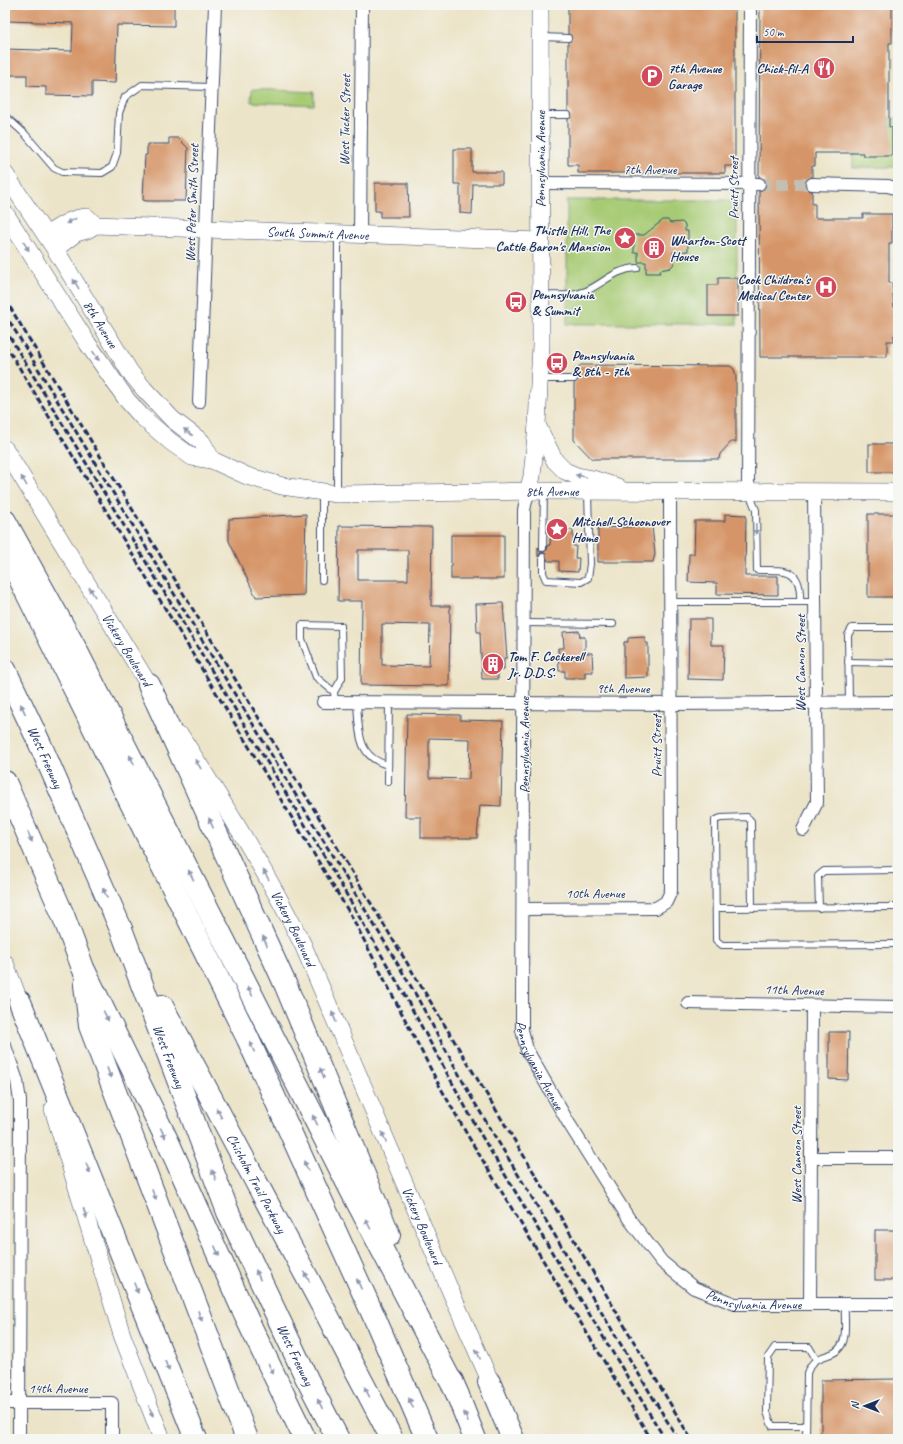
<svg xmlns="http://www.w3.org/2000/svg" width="903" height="1444" viewBox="0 0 903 1444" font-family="Caveat,sans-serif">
<rect width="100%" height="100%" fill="#f6f6f2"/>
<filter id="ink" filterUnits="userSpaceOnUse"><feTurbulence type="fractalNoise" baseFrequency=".025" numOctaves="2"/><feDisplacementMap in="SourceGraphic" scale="8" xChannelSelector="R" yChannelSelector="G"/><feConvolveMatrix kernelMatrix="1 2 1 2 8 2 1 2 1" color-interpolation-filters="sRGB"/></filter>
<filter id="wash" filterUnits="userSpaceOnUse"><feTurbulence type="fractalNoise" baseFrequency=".012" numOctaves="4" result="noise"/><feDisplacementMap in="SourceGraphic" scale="16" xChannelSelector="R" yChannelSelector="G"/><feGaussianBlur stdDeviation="0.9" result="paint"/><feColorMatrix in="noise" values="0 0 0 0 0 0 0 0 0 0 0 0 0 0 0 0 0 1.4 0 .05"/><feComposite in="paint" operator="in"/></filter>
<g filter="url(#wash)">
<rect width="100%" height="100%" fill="#ece4c8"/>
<!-- green -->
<g fill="#a7cb74" stroke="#617d69">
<path d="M252,89L314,92V105L251,102Z"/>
<path d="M889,118H898V167L853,168V153H863V156L892,127H889Z"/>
<rect x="567" y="200" width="170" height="124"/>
</g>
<g id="blocks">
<!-- building -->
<g fill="#d69567" fill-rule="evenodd">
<path d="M5,5H174V26L117,25L115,83L92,82V96L46,95V87L27,86V75H5V49L72,51L73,23L5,21Z"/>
<path d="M568,5H735V166H725V173H578V165H568V119L572,115L568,111V42L572,38L568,34Z"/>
<path d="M776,5H892V43H889V127H892V156H863V153H815V166H812V177L806,180L805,184L808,190L812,191V204H815V218H863V214H892V243H889V283H892L894,307H898L897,335H894V341H887V357H760L759,191L765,188L766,184L765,180L759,177L760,7H776Z"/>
<path d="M169,138H178L188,148L186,201H147L143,200L145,155H147V144H169Z"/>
<path d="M454,149H472V172H502V184H473L472,214L460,213V184H454Z"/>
<path d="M375,183H408L409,217H380V211H375Z"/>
<path d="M663,220H668L670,223L682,222L685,225V231H688V251L673,252L674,264L670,268L660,270V273H646V262H638V252L634,253V235H644Z"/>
<path d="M718,278H738V316H708V285H718Z"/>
<path d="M581,365L730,366L734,369L736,376V442H731L720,454L719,459H592L574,440V384L578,379L574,374L575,369Z"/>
<rect x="869" y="444" width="29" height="28"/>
<path d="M306,514L304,595L256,597L229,541V519Z"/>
<path d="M725,514L746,515L745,576H778V595L717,594V583L688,582L689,554H694L695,521H725Z"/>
<rect x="868" y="514" width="30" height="83"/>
<path d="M339,526L432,527L431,606H450L449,686L361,685L362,601H338ZM358,550H408V580H358ZM382,624L430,625L429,666L382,665Z"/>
<path d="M652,526L655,554L653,562H598V528Z"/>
<path d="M551,529L573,530V546H576L575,558H579L578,572L559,571V561H548L545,553H540L538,557V547L540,552H543L547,550L548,545H550Z"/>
<rect x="451" y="535" width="53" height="44"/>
<path d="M503,603L507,658H504V670H498V679H482L480,632H477L476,604Z"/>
<path d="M689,619H711V645H724L723,680L688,679Z"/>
<path d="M579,631L580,637H585V653H592L593,672H585V678H565V671H559L558,648H564L563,632Z"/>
<path d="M645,637V643H648V677L624,678V642H628V638Z"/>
<path d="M407,714L460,715V720L503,721L501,806L480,805L477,838H421V817H405ZM429,738L470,739L469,779L429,778Z"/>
<path d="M829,1032H849L848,1080L829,1079Z"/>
<rect x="875" y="1230" width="23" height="50"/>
<path d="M898,1379V1439H821V1380Z"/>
</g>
</g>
</g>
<g filter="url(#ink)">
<use href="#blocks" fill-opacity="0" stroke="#3a4a6e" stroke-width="1"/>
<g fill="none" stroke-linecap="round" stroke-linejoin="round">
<!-- street-tunnel -->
<path stroke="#c2c0b3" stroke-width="12" stroke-dasharray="12 6" stroke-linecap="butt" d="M759,184H812"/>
<!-- lane casing -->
<g stroke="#3a4a6e" stroke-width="8">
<g id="lane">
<path d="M542,37L568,38"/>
<path d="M542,115H568"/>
<path d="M5,116L25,134L54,168L62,172L102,173L112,167L117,153L119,113L125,97L142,85L211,87"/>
<path d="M542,295C556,295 572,297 586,291C604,283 615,269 637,268"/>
<path d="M541,379H574"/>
<path d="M337,492L338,235"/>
<path d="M749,493L756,510L757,570C785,570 802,567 800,602"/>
<path d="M543,548L544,491"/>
<path d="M543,557V573L546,580L581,582L588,578L590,564L588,493"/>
<path d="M322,580V494"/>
<path d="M671,602H814"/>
<path d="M524,623L613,624"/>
<path d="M848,662L898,663"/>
<path d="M334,692L316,677L302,639V625L341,626L342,678L334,692L335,702"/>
<path d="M357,702C359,729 356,757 388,765"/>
<path d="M849,702L848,635L852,628H898"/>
<path d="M388,782L389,702"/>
<path d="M752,907L751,821L747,817L721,818L715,820L716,940L722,945L898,944"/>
<path d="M716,908L898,907"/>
<path d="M819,908L818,876L824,871L898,870"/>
<path d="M806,1426H772L767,1412L768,1357L775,1347H809L816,1359"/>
<path d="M806,1439L807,1373C816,1349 835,1362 843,1342C847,1332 844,1316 845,1305"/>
</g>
</g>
<!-- street casing -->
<g stroke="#3a4a6e" stroke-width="14">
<g id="street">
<path d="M539,183L759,184"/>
<path d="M812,184L888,186L898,189"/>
<path d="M360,236L362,5"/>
<path d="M199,402L215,5"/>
<path id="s1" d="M528,492L524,510L522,1009V1030L527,1050L568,1122L629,1219L662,1262L694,1288L735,1304H898"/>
<path d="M748,492L750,5"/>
<path d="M323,702L671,704L898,702"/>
<path d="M803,830L817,802L814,492"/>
<path d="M523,909L656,908L666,902L671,891L670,492"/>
<path d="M688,1003L898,1007"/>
<path d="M5,1046L17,1081L20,1101L19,1439"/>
<path d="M812,1158H898"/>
<path d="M810,1304L812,1006"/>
<path d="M5,1403H112V1439"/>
</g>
</g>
<!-- secondary casing -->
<g stroke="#3a4a6e" stroke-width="18">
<g id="secondary">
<path id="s2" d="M5,174L55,249L130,372L144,389L172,419L202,442L212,460"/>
<path id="s3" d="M5,213L88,344L127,400L142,417L171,442L192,457L212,460L247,476L282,486L337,494L544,491L898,492"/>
<path d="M46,235C60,227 70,218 87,217L95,225"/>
<path id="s4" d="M55,249L76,233L87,230L95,225L540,241"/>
<path d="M537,425L555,461L565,471L577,476L593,479L618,487"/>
<path id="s5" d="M5,449L155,695"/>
<path d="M528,492L532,476L537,425L541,345L540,5"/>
<path id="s6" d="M181,736C224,804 267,872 303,945L453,1297L495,1392"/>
<path d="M5,963L24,1013"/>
<path d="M53,1109L122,1335L162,1439"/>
</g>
</g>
<!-- highway casing -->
<g stroke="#3a4a6e" stroke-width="24">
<g id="highway">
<path d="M5,521L73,644L352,1192L458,1395"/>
<path d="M5,549L248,1039L376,1321L427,1439"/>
<path id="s7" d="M5,670L40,744L121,929L228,1212L307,1379L338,1439"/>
<path d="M149,685L286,986L389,1235"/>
<path d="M5,782L63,915L83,968L168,1142L247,1319L305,1439"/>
<path d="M85,985L90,1026L247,1439"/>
<path d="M20,1002L196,1439"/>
<path id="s8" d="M162,1006L324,1309L392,1439"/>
<path d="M452,1381L475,1439"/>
<path d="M489,1382L513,1439"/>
</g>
</g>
<!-- lane -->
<use href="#lane" stroke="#fff" stroke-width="6"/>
<!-- street -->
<use href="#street" stroke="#fff" stroke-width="12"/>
<!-- secondary -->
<use href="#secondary" stroke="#fff" stroke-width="17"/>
<!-- highway -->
<use href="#highway" stroke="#fff" stroke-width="22"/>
<!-- rail -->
<g stroke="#1b2f5e" stroke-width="3" stroke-dasharray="6 3" stroke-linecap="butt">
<path d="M5,299L553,1204L691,1439"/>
<path d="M5,314L381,936L416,995L473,1100L678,1439"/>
<path d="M5,329L330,866L400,987L478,1130L665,1439"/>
<path d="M5,344L352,917L439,1085L468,1136L651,1439"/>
</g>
</g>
<!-- one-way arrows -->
<defs><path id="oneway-solid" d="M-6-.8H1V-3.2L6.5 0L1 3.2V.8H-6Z"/></defs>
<g fill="#8d97ae">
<use href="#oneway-solid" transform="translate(71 221) rotate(153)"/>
<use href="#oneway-solid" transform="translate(26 246) rotate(58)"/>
<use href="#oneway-solid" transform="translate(76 284) rotate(-121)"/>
<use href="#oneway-solid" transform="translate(96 356) rotate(56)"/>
<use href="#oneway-solid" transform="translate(188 432) rotate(-143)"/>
<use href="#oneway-solid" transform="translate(581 476) rotate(-168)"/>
<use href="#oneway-solid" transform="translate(24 481) rotate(-121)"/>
<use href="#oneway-solid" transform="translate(756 529) rotate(89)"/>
<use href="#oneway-solid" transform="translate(92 592) rotate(-121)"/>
<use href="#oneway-solid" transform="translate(23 709) rotate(-115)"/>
<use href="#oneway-solid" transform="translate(132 760) rotate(-117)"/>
<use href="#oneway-solid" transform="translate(198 764) rotate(-122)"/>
<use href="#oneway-solid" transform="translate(211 823) rotate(-114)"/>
<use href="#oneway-solid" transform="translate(30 837) rotate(67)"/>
<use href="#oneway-solid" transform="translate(191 875) rotate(-117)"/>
<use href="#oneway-solid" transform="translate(266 875) rotate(-120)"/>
<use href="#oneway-solid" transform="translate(105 893) rotate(-114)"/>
<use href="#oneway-solid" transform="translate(265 941) rotate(-114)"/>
<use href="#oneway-solid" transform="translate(250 991) rotate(-117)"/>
<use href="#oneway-solid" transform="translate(106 1016) rotate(64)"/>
<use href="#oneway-solid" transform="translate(334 1017) rotate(-113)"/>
<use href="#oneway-solid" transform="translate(252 1047) rotate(-115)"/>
<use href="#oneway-solid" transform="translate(109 1073) rotate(70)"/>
<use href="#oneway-solid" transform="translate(322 1073) rotate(-112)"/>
<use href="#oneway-solid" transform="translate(219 1113) rotate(-118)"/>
<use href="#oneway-solid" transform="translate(315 1120) rotate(-117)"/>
<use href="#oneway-solid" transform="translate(163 1133) rotate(64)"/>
<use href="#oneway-solid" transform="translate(384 1137) rotate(-113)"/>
<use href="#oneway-solid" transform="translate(306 1166) rotate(-114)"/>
<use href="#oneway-solid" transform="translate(88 1168) rotate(68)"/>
<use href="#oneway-solid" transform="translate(214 1175) rotate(-111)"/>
<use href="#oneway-solid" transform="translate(154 1195) rotate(69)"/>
<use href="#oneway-solid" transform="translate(85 1213) rotate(73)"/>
<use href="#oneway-solid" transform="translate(368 1224) rotate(-118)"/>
<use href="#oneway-solid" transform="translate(217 1251) rotate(66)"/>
<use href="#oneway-solid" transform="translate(258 1275) rotate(-115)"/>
<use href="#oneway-solid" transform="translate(307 1277) rotate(-118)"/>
<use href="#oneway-solid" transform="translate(359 1284) rotate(-114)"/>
<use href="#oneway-solid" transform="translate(136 1288) rotate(68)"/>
<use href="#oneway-solid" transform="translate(200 1316) rotate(69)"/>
<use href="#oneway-solid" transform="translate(478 1354) rotate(-114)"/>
<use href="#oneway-solid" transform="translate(167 1366) rotate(69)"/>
<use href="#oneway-solid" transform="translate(271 1369) rotate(64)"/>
<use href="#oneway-solid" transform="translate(367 1392) rotate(-117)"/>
<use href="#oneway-solid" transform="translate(411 1403) rotate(-113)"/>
<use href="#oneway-solid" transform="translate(320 1404) rotate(-117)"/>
<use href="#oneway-solid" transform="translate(151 1411) rotate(69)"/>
<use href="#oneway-solid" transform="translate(466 1417) rotate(-111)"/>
</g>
</g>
<!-- icons -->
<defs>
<g id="restaurant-disc" transform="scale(1.15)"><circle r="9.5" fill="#d1495b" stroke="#f6f6f2"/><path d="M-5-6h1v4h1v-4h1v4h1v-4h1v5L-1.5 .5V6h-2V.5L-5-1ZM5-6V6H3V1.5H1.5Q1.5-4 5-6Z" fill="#fff"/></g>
<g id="parking-disc" transform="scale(1.15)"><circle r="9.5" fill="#d1495b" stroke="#f6f6f2"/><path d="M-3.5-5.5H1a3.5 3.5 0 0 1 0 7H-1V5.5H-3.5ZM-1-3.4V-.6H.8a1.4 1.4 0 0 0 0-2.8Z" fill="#fff"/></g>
<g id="sight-disc" transform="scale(1.15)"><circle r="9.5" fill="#d1495b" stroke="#f6f6f2"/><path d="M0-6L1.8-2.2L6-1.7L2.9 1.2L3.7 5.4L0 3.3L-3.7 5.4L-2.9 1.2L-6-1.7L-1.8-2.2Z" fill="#fff"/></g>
<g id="building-disc" transform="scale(1.15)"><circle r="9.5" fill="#d1495b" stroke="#f6f6f2"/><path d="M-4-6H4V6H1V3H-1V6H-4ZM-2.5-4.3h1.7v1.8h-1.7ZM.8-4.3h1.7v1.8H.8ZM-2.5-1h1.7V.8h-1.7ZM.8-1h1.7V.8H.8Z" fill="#fff"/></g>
<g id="hospital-disc" transform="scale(1.15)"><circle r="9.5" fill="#d1495b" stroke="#f6f6f2"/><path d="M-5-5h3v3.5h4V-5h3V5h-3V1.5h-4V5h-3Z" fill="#fff"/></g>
<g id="bus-disc" transform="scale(1.15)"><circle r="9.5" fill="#d1495b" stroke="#f6f6f2"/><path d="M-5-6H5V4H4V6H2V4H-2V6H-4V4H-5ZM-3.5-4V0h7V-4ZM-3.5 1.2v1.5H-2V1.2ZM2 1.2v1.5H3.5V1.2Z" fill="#fff"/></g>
</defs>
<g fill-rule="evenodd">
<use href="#restaurant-disc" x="824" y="68"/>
<use href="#parking-disc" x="652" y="76"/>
<use href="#sight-disc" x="625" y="238"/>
<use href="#building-disc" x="654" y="248"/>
<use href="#hospital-disc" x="826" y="287"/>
<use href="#bus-disc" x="516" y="302"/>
<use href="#bus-disc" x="557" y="363"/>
<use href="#sight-disc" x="557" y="529"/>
<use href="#building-disc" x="493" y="664"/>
</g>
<g text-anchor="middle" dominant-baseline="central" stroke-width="3" stroke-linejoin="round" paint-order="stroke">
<!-- poi labels -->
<g font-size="14" font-weight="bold" fill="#1b2f5e" stroke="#f6f6f2" text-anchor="start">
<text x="668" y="68">7th Avenue<tspan x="668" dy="16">Garage</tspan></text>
<text x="808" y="68" text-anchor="end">Chick-fil-A</text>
<text x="610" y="230" text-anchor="end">Thistle Hill, The<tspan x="610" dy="16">Cattle Baron's Mansion</tspan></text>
<text x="670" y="240">Wharton-Scott<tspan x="670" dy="16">House</tspan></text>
<text x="810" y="279" text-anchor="end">Cook Children's<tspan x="810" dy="16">Medical Center</tspan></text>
<text x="532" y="294">Pennsylvania<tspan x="532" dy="16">&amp; Summit</tspan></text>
<text x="572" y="355">Pennsylvania<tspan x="572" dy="16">&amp; 8th - 7th</tspan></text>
<text x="572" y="521">Mitchell-Schoonover<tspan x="572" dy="16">Home</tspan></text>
<text x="508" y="656">Tom F. Cockerell<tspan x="508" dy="16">Jr. D.D.S.</tspan></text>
</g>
<!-- street labels -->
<g font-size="14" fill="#1b2f5e" stroke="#f6f6f2">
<text transform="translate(345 120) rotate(-89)">West Tucker Street</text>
<text transform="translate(540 159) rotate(-90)">Pennsylvania Avenue</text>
<text x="650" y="169">7th Avenue</text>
<text transform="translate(733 188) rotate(-90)">Pruitt Street</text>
<text transform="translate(192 203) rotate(-88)">West Peter Smith Street</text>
<text stroke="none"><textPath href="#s4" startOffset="270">South Summit Avenue</textPath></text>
<text stroke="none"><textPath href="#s2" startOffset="178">8th Avenue</textPath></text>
<text stroke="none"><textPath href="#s3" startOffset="676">8th Avenue</textPath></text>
<text stroke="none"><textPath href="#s5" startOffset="235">Vickery Boulevard</textPath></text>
<text transform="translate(800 663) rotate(-90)">West Cannon Street</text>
<text x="623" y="688">9th Avenue</text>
<text transform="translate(524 745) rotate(-90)">Pennsylvania Avenue</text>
<text transform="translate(656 746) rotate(-90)">Pruitt Street</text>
<text stroke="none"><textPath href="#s7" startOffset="96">West Freeway</textPath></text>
<text x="595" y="893">10th Avenue</text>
<text stroke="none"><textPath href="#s6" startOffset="223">Vickery Boulevard</textPath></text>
<text transform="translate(794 990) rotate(2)">11th Avenue</text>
<text stroke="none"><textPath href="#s7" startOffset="420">West Freeway</textPath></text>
<text stroke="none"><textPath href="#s1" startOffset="578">Pennsylvania Avenue</textPath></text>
<text transform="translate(796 1155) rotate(-90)">West Cannon Street</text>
<text stroke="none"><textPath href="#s8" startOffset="201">Chisholm Trail Parkway</textPath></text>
<text stroke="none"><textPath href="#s6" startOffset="547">Vickery Boulevard</textPath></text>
<text stroke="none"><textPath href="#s1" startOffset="914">Pennsylvania Avenue</textPath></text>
<text stroke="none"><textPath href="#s7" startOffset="744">West Freeway</textPath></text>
<text x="58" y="1388">14th Avenue</text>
</g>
</g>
<!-- margin -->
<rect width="903" height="1444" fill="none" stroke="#f6f6f2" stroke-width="20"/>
<!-- north arrow -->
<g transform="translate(865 1406) rotate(270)" stroke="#f6f6f2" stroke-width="3" paint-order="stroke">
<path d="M0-3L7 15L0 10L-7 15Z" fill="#1b2f5e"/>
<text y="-6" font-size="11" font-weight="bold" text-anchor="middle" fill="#1b2f5e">N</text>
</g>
<!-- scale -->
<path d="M757 36v6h96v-6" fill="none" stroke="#1b2f5e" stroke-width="2"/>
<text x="763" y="36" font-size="12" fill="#1b2f5e" stroke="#f6f6f2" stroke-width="3" paint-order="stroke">50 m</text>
</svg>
